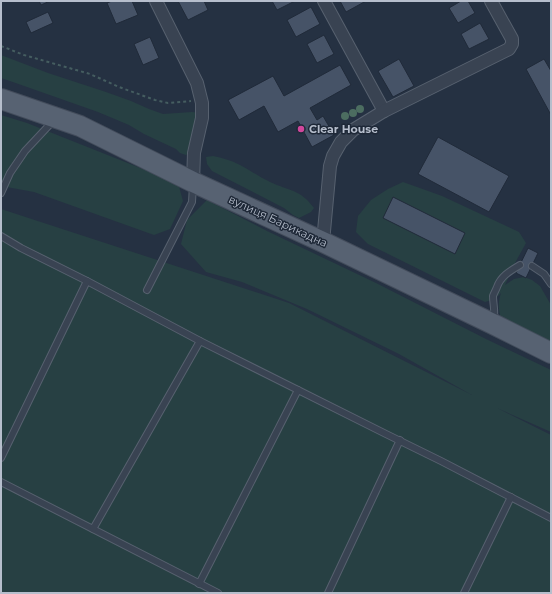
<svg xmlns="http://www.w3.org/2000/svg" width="552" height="594" viewBox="0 0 552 594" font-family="Montserrat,sans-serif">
<rect width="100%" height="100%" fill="#253142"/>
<!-- green -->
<g fill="#274043">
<path d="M1,55L48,73L106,92L131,101L149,109L163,114L192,112L201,113L195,150L186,155L180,153L176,149L144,134L129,125L98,112L10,81L1,78Z"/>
<path d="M1,115L27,123L178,183L183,201L170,229L154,235L34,192L1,186Z"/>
<path d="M213,156C222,158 231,160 240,165C250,170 259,177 270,182C289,191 300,189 314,208L311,212L299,218L293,215L284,208L212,171L207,164L206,157Z"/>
<path d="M403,182L442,196L519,232L526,243L515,263L505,285L514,279L524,277L532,280L540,286L551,305V341L548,342L501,318C498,309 498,302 501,293L495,299L485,302L368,244L356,232L358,216L371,200L388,189Z"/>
<path d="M207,200L267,231L376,283L486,339L551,370V432L497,408L551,435V593H1V209L289,303L472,395L399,354L307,309L242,282L206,272L181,244L187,220Z"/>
</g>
<!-- building -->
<g fill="#465367" stroke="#202a39">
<path d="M39,1H50L41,5Z"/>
<path d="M112,1H132L138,15L116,24L107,3Z"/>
<path d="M179,1H204L208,10L188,20L178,1Z"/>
<path d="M272,1H295L277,10Z"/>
<path d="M340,1H366L346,12Z"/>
<path d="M461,1H468L475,13L458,23L449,8Z"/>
<path d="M311,7L320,24L296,37L287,20Z"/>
<path d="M48,12L53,23L31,33L26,22Z"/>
<path d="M480,23L489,39L469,49L461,34Z"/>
<path d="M324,35L334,54L317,63L307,44Z"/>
<path d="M150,37L159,58L143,65L134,44Z"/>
<path d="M399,59L414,86L393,97L378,71Z"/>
<path d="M544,59L551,71V115L526,69Z"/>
<path d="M340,65L351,85L310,108L317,120L323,116L334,135L312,147L298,121L278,132L264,106L239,120L228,100L273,76L284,96Z"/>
<path d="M438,137L509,176L489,212L418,174Z"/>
<path d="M393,197L465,233L455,254L383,218Z"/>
<path d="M528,248L538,253L526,278L516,273Z"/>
</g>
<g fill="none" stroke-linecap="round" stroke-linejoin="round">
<!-- lane casing -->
<g stroke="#57616f" stroke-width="8">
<g id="lane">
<path d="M1,193L10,173L25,151L54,120"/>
<path d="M1,236L21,248L87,281L200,341L386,434L441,461L551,518"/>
<path d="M532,266L544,274L551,284"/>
<path d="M147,290L192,202L193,185"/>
<path d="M493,322C496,313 493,305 493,296C494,293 496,290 497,287C501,276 510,271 520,265"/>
<path d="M1,458L87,281"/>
<path d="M1,482L218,593"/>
<path d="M93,529L200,341"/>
<path d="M199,584L298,390"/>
<path d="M328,593L400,440"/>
<path d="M464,593L511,497"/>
</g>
</g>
<!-- street casing -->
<g stroke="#57616f" stroke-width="14">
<g id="street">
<path d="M156,1L197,83L202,103V118L194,153L193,182"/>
<path d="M324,1L384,111"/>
<path d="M323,242L330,166L333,156L341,142L353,130L384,111L509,49L512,44V39L491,1"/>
</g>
</g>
<!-- primary casing -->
<g stroke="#434c5b" stroke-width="22">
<path id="primary" d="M1,99L80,126L193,182L323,242L493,324L551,353"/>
</g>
<!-- path -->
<path stroke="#455d60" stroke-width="2" stroke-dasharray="3 3" stroke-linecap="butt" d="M1,46L24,55L90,74L119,87L155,100L168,103L191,101"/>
<!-- lane -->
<use href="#lane" stroke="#394352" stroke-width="6"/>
<!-- street -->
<use href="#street" stroke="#394352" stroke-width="12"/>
<!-- primary -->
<use href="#primary" stroke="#576272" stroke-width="20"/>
</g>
<!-- trees -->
<g fill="#4c6d60">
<circle cx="360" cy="109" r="4"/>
<circle cx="353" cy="113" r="4"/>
<circle cx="345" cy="116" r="4"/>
</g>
<!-- markers -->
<circle fill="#d1479c" stroke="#1e2837" stroke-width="1.5" cx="301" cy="129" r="4"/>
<g text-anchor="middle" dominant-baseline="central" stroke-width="3" stroke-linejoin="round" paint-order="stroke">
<!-- poi labels -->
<g font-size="11" font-weight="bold" fill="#b6becc" stroke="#1e2837" text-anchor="start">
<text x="309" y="129">Clear House</text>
</g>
<!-- street labels -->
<g font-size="11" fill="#b6becc" stroke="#1e2837">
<text transform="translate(278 221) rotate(25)">вулиця Барикадна</text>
</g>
</g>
<!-- border -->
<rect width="552" height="594" fill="none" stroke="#b6becc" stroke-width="4"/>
</svg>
